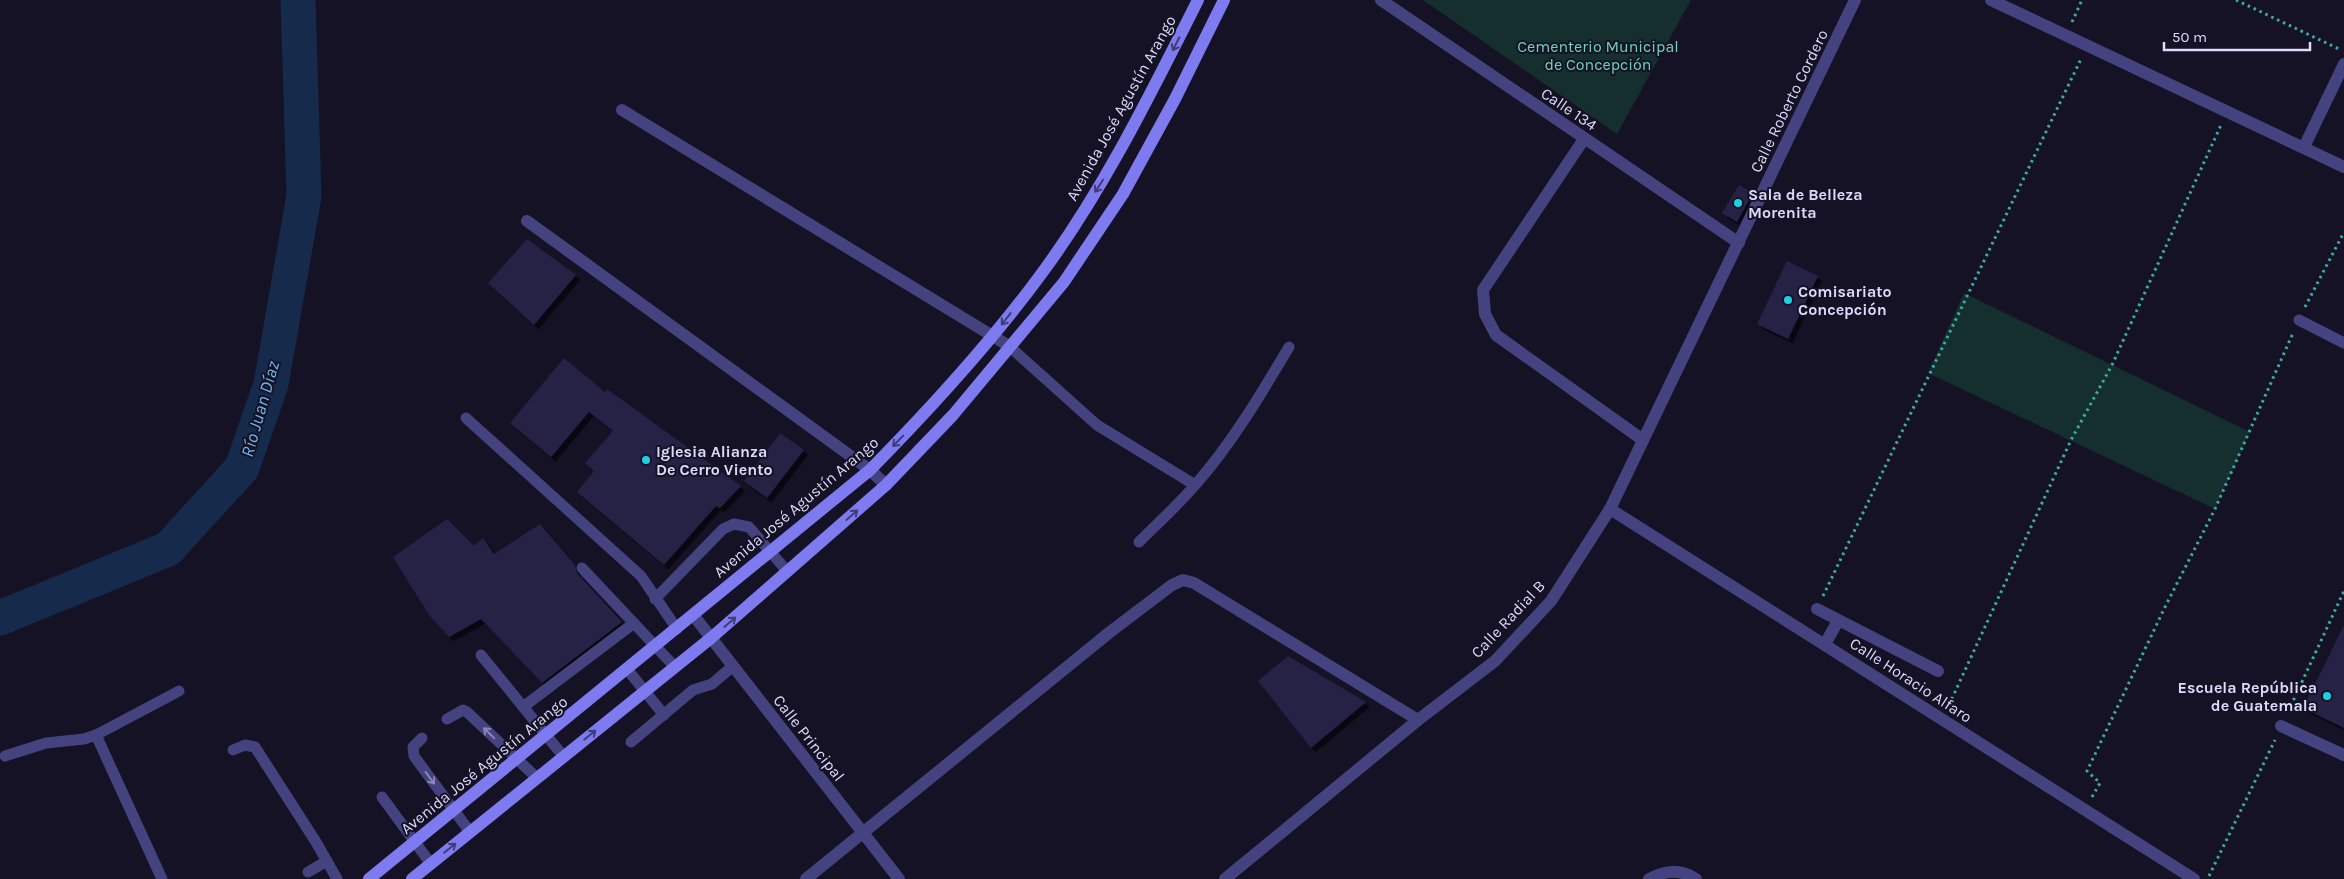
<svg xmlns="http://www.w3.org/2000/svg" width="2344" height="879" viewBox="0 0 2344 879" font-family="Karla,sans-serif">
<defs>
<filter id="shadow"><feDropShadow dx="4.5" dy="4.5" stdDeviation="0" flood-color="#0009"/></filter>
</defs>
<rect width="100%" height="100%" fill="#151225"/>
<!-- green -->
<g fill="#152e2e">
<path d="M1423,0H1691L1617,134Z"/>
<path d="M1964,293L2250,432L2215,509L1928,373Z"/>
</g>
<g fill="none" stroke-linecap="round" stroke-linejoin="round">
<!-- river -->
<path stroke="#162a4b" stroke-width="35" d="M0,618L168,549L242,468L271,384L304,196L298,0"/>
</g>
<!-- building -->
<g fill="#272044" filter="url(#shadow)">
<path d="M1739,185L1753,193L1737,222L1722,213Z"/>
<path d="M527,239L576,275L534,325L488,283Z"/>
<path d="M1787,261L1818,276L1788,339L1757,324Z"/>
<path d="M564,358L605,392L607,389L741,486L720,508L716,506L664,565L577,492L594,471L585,463L613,431L589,412L551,457L510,423Z"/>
<path d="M780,433L804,450L767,498L744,481Z"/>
<path d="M447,519L474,546L483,538L494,554L540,524L575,565L577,573L622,622L542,683L481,619L449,637L429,615L393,557Z"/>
<path d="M2344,625V728L2303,708Z"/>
<path d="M1288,656L1366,702L1311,748L1258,681Z"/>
</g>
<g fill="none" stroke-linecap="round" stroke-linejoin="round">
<!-- path -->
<g stroke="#3cada6" stroke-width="3" stroke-dasharray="2.5 4" stroke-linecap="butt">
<path d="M2236,0L2339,49"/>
<path d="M2072,22L2082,0"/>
<path d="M2305,307L2344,232"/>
<path d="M1823,596L2081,59"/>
<path d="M1949,705L2071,440L2112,365L2221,125"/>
<path d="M2288,712L2344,591"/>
<path d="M2092,797L2100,783L2087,771L2165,607L2215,509L2293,333"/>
<path d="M2209,876L2275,740"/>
</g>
<!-- service -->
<g stroke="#44427f" stroke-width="11">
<path d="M2299,320L2344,343"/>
<path d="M1009,346L1097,425L1195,485"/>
<path d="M466,418L641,576L677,629"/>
<path d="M1139,542C1158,523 1178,505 1196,484C1232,443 1261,394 1289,347"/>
<path d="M582,568L675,667"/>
<path d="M655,599L723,529L734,524L749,527L787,571"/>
<path d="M481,655L564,757"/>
<path d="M627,669L664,715"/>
<path d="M523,707L634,623"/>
<path d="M447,719L463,710L467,712L537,778"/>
<path d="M96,735L162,879"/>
<path d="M422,738L413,747L414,756L470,832"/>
<path d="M631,742L693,690L712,684L733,666"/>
<path d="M233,750L245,745L255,747L316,842L337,879"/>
<path d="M5,756L46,743L84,739L96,735L179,691"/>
<path d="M382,797L431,864"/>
<path d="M308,872L327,861"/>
</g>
<!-- minor -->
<g stroke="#44427f" stroke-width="12">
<path d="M1381,0L1739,243"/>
<path d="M1991,0L2344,167"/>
<path d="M622,110L1009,346"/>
<path d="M1584,139L1483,290L1485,314L1496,335L1643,440"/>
<path d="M2304,147L2344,64"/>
<path d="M527,221L870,470L886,485"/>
<path d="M1610,509L2194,879"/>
<path d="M1817,609L1938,671"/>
<path d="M1825,644L1838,621"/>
<path d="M2281,726L2344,755"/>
<path d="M806,879L1110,632L1172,585L1183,580L1194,583L1418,720"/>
<path d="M1225,879L1418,720L1495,661L1551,601L1610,509L1855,0"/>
<path d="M1649,879C1666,870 1680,869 1696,879"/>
</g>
<!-- tertiary -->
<path stroke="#44427f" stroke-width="12" d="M694,616L899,879"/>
<!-- secondary -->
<g stroke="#7e7bf1" stroke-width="12">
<path d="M369,879L870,470C931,408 990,344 1042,273C1104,189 1151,93 1198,0"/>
<path d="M412,879L711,638L886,485L953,415L1064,282L1123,194L1175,99L1224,0"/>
</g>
</g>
<!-- one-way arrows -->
<defs><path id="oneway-shaft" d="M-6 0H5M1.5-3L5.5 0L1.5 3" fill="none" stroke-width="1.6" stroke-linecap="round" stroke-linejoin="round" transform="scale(1.25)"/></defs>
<g stroke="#3f3c77">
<use href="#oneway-shaft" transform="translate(1176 44) rotate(117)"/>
<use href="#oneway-shaft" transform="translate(1099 186) rotate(123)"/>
<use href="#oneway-shaft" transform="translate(1006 319) rotate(128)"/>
<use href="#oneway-shaft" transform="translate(898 441) rotate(134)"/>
<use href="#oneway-shaft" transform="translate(852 515) rotate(-41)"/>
<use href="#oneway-shaft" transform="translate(730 622) rotate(-41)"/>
<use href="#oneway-shaft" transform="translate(590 735) rotate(-39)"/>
<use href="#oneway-shaft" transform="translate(450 848) rotate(-39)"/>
</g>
<g stroke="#8986b7">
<use href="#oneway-shaft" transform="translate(489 733) rotate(-136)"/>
<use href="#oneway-shaft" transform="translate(430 778) rotate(54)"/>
</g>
<!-- markers -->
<g fill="#1ad2e7" stroke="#151225" stroke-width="2">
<circle cx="1738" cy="203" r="5"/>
<circle cx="1788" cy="300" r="5"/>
<circle cx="646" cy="460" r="5"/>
<circle cx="2327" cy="696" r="5"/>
</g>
<g text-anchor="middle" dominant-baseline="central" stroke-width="4" stroke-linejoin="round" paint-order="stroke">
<!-- park labels -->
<g font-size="16" fill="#6dd4bb" stroke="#151225">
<text x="1598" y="46">Cementerio Municipal<tspan x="1598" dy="18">de Concepción</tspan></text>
</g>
<!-- street labels -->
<g font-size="16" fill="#dedafb" stroke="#151225">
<text transform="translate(1789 101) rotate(-64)">Calle Roberto Cordero</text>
<text transform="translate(1121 108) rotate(-61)">Avenida José Agustín Arango</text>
<text transform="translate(1569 109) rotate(34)">Calle 134</text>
<text transform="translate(796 507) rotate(-40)">Avenida José Agustín Arango</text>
<text transform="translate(1508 619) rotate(-47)">Calle Radial B</text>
<text transform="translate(1911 680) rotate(33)">Calle Horacio Alfaro</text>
<text transform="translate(809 738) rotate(52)">Calle Principal</text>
<text transform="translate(484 765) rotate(-39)">Avenida José Agustín Arango</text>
</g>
<!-- poi labels -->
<g font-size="16" font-weight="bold" fill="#dedafb" stroke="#151225" text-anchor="start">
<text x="1748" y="194">Sala de Belleza<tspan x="1748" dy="18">Morenita</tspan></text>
<text x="1798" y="291">Comisariato<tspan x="1798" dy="18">Concepción</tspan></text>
<text x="656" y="451">Iglesia Alianza<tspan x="656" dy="18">De Cerro Viento</tspan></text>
<text x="2317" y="687" text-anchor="end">Escuela República<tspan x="2317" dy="18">de Guatemala</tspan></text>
</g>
<!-- water labels -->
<g font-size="18" font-style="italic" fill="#72b6f0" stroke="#151225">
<text transform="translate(260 409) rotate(-74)">Río Juan Díaz</text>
</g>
</g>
<!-- scale -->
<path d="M2164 42v8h146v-8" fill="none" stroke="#dedafb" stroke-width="2.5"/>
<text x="2172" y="42" font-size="15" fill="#dedafb" stroke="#151225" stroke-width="4" paint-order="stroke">50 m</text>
</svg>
